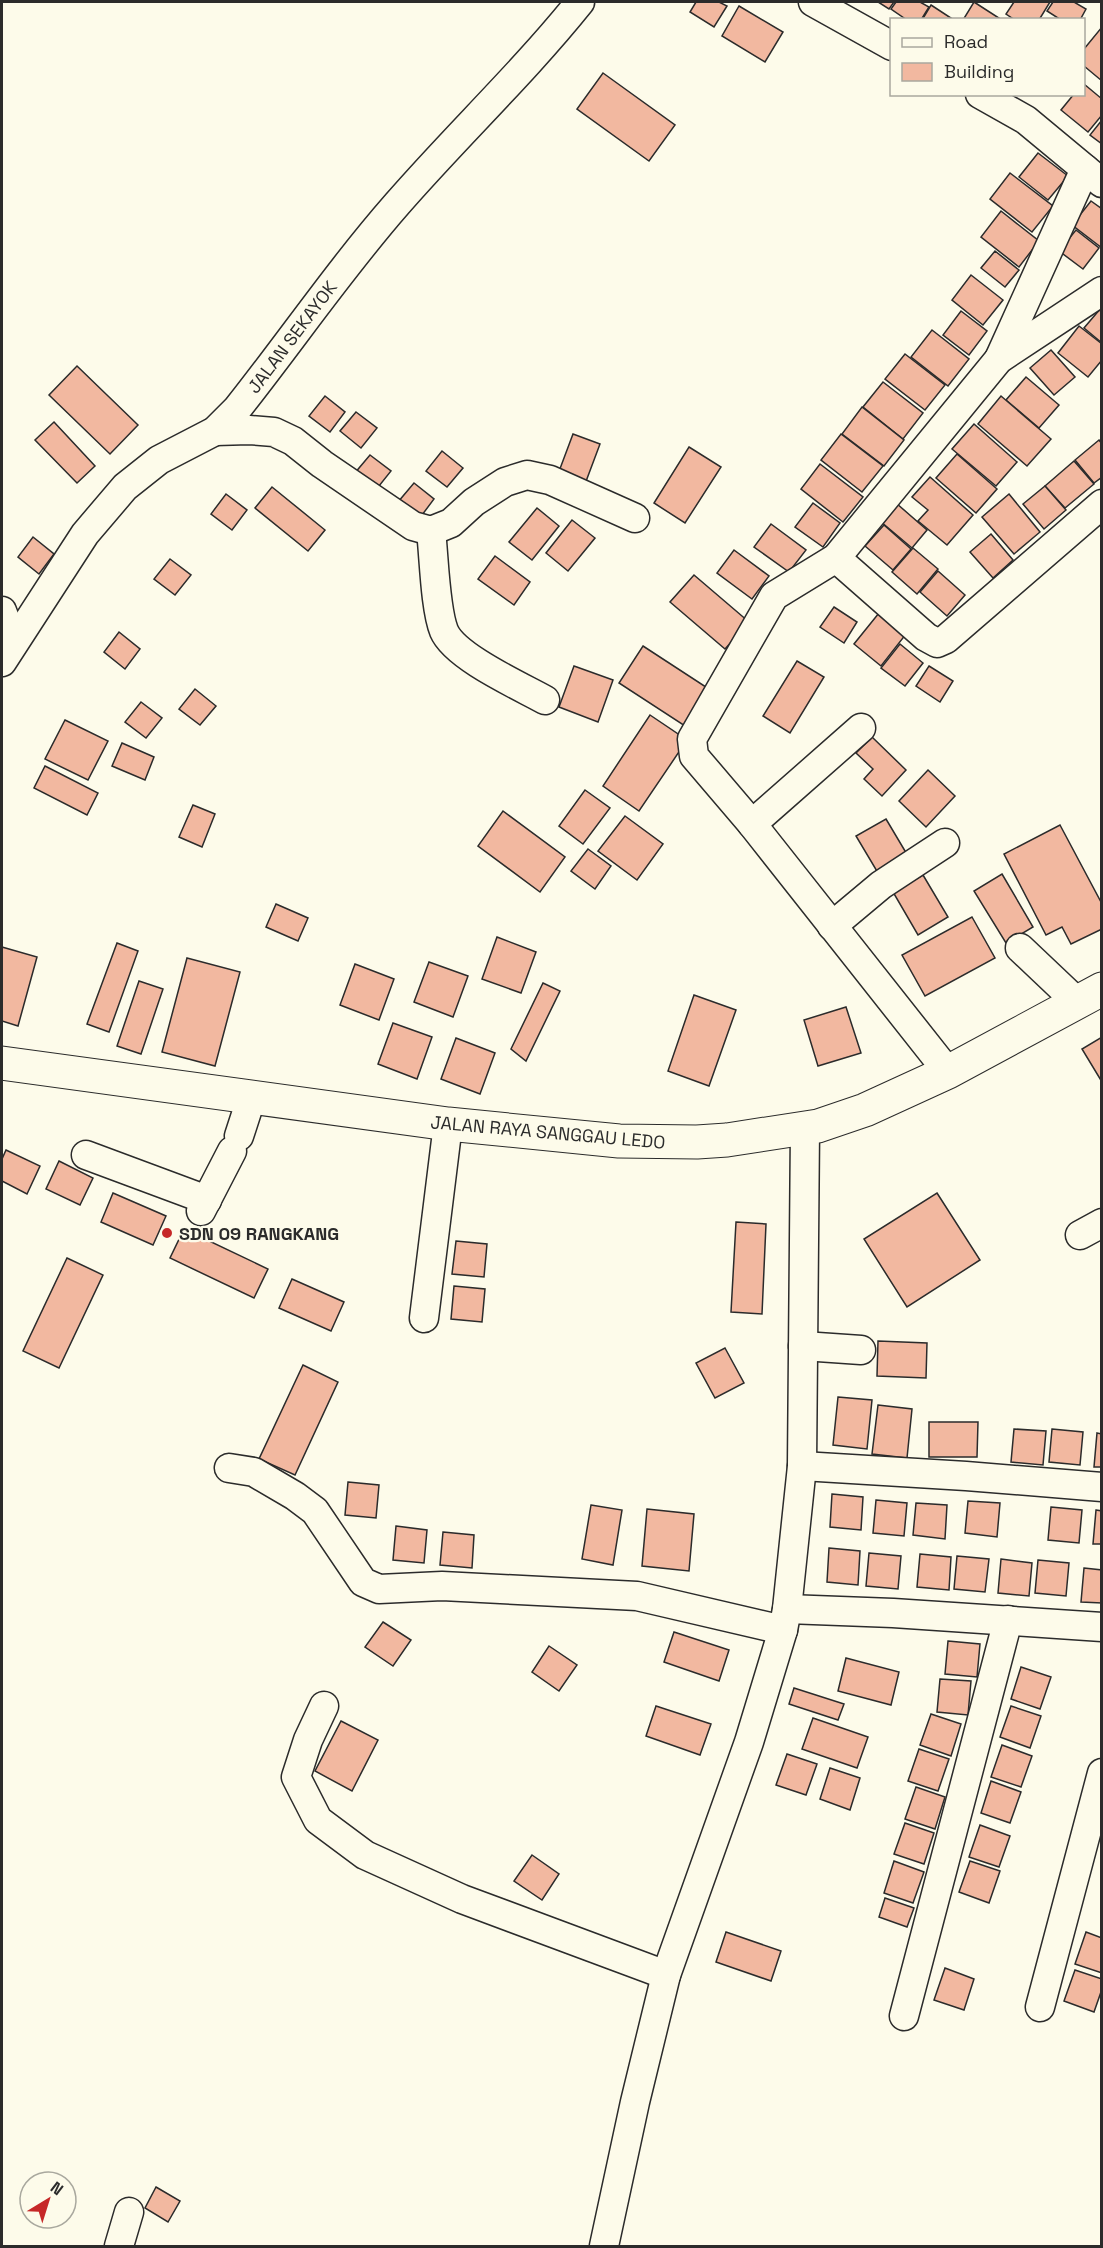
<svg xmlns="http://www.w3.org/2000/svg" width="1103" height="2248" viewBox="0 0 1103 2248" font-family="'Space Grotesk',sans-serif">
<rect width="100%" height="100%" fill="#fdfbea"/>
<!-- building -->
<g fill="#f2b8a0" stroke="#2b2b2b" stroke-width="1.5">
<path d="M696,2H719L727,6L714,27L690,12Z"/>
<path d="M878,2H894L889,9Z"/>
<path d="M896,2H920L929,7L921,20H907L891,9Z"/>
<path d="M974,2L1002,20H963Z"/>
<path d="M1014,2H1050L1039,20H1015L1006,14Z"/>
<path d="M1053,2H1074L1086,9L1080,20H1061L1047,11Z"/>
<path d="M931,5L954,20H922Z"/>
<path d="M739,6L783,32L765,62L722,36Z"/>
<path d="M1102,27V81L1084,66V49Z"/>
<path d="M603,73L675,125L649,161L577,109Z"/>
<path d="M1084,84L1102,99V115L1088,132L1061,110L1074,94H1084Z"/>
<path d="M1102,120V144L1090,135Z"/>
<path d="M1038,153L1068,176L1048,200L1019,177Z"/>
<path d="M1010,173L1053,206L1032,232L990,199Z"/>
<path d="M1091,201L1102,209V248L1072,225Z"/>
<path d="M1001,211L1039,241L1019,267L981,237Z"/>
<path d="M1076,230L1099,248L1083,269L1059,251Z"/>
<path d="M995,251L1019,270L1005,287L981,268Z"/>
<path d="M971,275L1003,300L983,325L952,300Z"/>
<path d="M1101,308H1102V343L1084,328Z"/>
<path d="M961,311L987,331L969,355L943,335Z"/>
<path d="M1079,326L1102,344V360L1088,377L1058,353Z"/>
<path d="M932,330L969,359L948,386L911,357Z"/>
<path d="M1051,350L1075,377L1054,395L1030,368Z"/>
<path d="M905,354L945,385L925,410L885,379Z"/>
<path d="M77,366L138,425L110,454L49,395Z"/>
<path d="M1026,377L1059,405L1039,428L1006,400Z"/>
<path d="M883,382L923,413L903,439L863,407Z"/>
<path d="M325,396L345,412L330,432L309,416Z"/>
<path d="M1001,396L1051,439L1027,466L978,424Z"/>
<path d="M862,407L904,440L884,466L842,434Z"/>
<path d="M356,412L377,428L361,448L340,431Z"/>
<path d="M54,422L95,466L77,483L35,440Z"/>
<path d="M974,424L1017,462L996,486L952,449Z"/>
<path d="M573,434L600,444L585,484L558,474Z"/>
<path d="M841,434L883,466L862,492L821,460Z"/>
<path d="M1099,440L1102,444V477L1094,483L1075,460Z"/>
<path d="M689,447L721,467L685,523L654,503Z"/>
<path d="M442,451L463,468L447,487L426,471Z"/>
<path d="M957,454L997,489L976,513L936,478Z"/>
<path d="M370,455L391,471L375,491L354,474Z"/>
<path d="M1074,461L1094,484L1065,508L1045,486Z"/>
<path d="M820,464L863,497L843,522L801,489Z"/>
<path d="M930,477L973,515L947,545L918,521L928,510L912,497Z"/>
<path d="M414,483L434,499L419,519L398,502Z"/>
<path d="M1045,486L1066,510L1044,529L1023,504Z"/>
<path d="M272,487L325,530L308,551L255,508Z"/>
<path d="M226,494L247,510L232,530L211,514Z"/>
<path d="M1009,494L1040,532L1014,554L982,517Z"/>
<path d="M813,503L840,523L823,547L795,527Z"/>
<path d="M896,503L927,530L912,548L880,521Z"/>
<path d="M537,508L559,526L532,560L509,542Z"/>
<path d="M572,520L595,538L568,571L546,553Z"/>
<path d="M771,524L806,550L789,572L754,547Z"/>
<path d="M884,525L911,549L893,570L865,546Z"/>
<path d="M991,534L1013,560L993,578L970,552Z"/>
<path d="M33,537L54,554L39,574L18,557Z"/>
<path d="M913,548L938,569L917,594L892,572Z"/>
<path d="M734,550L769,576L752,599L717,573Z"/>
<path d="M495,556L530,582L514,605L478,579Z"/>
<path d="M170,559L191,575L175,595L154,579Z"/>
<path d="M938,571L965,595L947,616L920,592Z"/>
<path d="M694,575L749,622L725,649L670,602Z"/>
<path d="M834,607L857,622L844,643L820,627Z"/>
<path d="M883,608L910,629L881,666L854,644Z"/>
<path d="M119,632L140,649L125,669L104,652Z"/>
<path d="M900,644L923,663L905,686L881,668Z"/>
<path d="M643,646L709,689L685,726L619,683Z"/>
<path d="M797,661L824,677L790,733L763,716Z"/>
<path d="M574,666L613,680L598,722L559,707Z"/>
<path d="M929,666L953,681L940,702L916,686Z"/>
<path d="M195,689L216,706L200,725L179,709Z"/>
<path d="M141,702L162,718L146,738L125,722Z"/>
<path d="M650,715L687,740L639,811L603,786Z"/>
<path d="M65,720L108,741L88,780L45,759Z"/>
<path d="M872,737L906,770L882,796L864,779L873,769L856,753Z"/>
<path d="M122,743L154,757L145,780L112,766Z"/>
<path d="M45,766L98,793L87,815L34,788Z"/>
<path d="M928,770L955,796L926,827L899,801Z"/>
<path d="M585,790L610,808L583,844L559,826Z"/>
<path d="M193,805L215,814L202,847L179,837Z"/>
<path d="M503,811L565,857L540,892L478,846Z"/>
<path d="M625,816L663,844L637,880L598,851Z"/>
<path d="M886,819L911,861L881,878L856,836Z"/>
<path d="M1060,825L1102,904V929L1071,944L1062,927L1046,935L1004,854Z"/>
<path d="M588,849L611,866L595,889L571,871Z"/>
<path d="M1002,874L1033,927L1006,943L974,891Z"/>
<path d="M923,875L948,917L918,935L893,892Z"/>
<path d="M276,904L308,918L298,941L266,927Z"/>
<path d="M972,917L995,958L925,996L902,955Z"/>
<path d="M497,937L536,952L521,993L482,979Z"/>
<path d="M117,943L138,951L109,1032L87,1024Z"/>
<path d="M2,947L37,957L18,1026L2,1021Z"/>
<path d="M187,958L240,972L215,1066L162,1052Z"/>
<path d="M429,962L468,976L453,1017L414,1002Z"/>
<path d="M355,964L394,979L379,1020L340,1005Z"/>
<path d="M139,981L163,989L141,1054L117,1046Z"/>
<path d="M543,983L560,991L526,1061L511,1049Z"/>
<path d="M694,995L736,1010L709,1086L668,1071Z"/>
<path d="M846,1007L861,1053L818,1066L804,1020Z"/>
<path d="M393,1023L432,1037L417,1079L378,1064Z"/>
<path d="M1102,1037V1082L1082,1049Z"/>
<path d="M456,1038L495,1053L480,1094L441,1079Z"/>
<path d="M6,1150L40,1166L27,1194L2,1181V1159Z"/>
<path d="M59,1161L93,1178L80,1205L46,1189Z"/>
<path d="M113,1193L166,1216L153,1245L101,1222Z"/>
<path d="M937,1193L980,1260L907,1307L864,1239Z"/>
<path d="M736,1222L766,1224L762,1314L731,1312Z"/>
<path d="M184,1229L268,1269L254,1298L170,1258Z"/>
<path d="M456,1241L487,1244L484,1277L452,1274Z"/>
<path d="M67,1258L103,1275L59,1368L23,1351Z"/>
<path d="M292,1279L344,1302L331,1331L279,1308Z"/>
<path d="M454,1286L485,1289L482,1322L451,1319Z"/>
<path d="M878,1341L927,1343L926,1378L877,1376Z"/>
<path d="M725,1348L744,1383L715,1398L696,1363Z"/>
<path d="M303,1365L338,1382L295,1475L259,1459Z"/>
<path d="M838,1397L872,1400L867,1449L833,1445Z"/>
<path d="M878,1405L912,1409L907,1458L872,1454Z"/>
<path d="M929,1422H978L977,1457H929Z"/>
<path d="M1014,1429L1046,1431L1043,1465L1011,1462Z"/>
<path d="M1052,1429L1083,1432L1080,1465L1049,1462Z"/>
<path d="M1097,1433L1102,1434V1467H1094Z"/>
<path d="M348,1482L379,1485L376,1518L345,1515Z"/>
<path d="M832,1494L863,1497L861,1530L830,1527Z"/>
<path d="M876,1500L907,1503L904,1536L873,1533Z"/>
<path d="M968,1501L1000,1503L997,1537L965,1533Z"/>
<path d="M916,1503L947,1505L945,1539L913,1535Z"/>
<path d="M591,1505L622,1510L613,1565L582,1559Z"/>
<path d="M1051,1507L1082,1510L1079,1543L1048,1540Z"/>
<path d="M647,1509L694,1514L689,1571L642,1566Z"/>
<path d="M1096,1510L1102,1511V1544H1093Z"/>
<path d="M396,1526L427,1530L424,1563L393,1560Z"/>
<path d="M443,1532L474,1535L472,1568L440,1565Z"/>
<path d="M829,1548L860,1551L858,1585L827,1582Z"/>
<path d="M869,1553L901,1556L898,1589L866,1586Z"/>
<path d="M920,1554L951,1557L949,1590L917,1587Z"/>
<path d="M957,1556L989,1559L985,1592L954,1589Z"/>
<path d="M1001,1559L1032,1563L1029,1596L998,1593Z"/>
<path d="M1038,1560L1069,1563L1066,1596L1035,1593Z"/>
<path d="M1084,1568L1102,1570V1603L1081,1602Z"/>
<path d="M383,1622L411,1640L393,1666L365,1647Z"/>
<path d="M674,1632L729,1650L719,1681L664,1662Z"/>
<path d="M948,1641L980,1644L977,1677L945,1674Z"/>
<path d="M549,1646L577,1665L559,1691L532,1672Z"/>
<path d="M846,1658L899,1672L891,1705L838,1691Z"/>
<path d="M1021,1667L1051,1677L1040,1709L1011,1699Z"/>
<path d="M940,1679L971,1681L968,1715L937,1712Z"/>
<path d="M794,1688L844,1704L838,1720L789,1704Z"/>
<path d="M656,1706L711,1724L700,1755L646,1736Z"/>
<path d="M1011,1706L1041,1716L1030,1748L1000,1737Z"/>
<path d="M931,1714L961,1724L951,1756L920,1745Z"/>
<path d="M813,1718L868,1737L857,1768L802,1749Z"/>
<path d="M341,1721L378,1740L352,1791L315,1771Z"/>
<path d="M1002,1745L1032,1756L1021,1787L991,1777Z"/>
<path d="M919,1749L949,1759L938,1791L908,1781Z"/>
<path d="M787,1754L817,1764L806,1795L776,1785Z"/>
<path d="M830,1768L860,1778L850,1810L820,1799Z"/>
<path d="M991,1781L1021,1792L1010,1823L981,1813Z"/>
<path d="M916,1787L945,1797L935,1829L905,1819Z"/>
<path d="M905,1823L934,1833L924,1864L894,1854Z"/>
<path d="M980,1825L1010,1836L999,1867L969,1857Z"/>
<path d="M532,1855L559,1874L542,1900L514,1881Z"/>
<path d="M894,1861L924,1872L913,1903L884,1893Z"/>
<path d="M970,1861L1000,1871L989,1903L959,1892Z"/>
<path d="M885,1898L914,1908L907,1927L879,1917Z"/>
<path d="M726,1932L781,1951L771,1981L716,1962Z"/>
<path d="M1086,1932L1102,1938V1973L1075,1964Z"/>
<path d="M945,1968L974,1979L964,2010L934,2000Z"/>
<path d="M1075,1970L1102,1979V1989L1094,2012L1064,2001Z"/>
<path d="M156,2187L180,2201L168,2222L145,2208Z"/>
</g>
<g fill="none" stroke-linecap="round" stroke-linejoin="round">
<!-- minor casing -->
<g stroke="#2b2b2b" stroke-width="31">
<g id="minor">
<path d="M813,2L892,46"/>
<path d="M980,94L1026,120L1102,183"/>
<path d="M999,359L1085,169"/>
<path d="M215,431L249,430L274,432L293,441L322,464L413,526L431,531L451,523L474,502L505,482L527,475L550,480L635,518"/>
<path d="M431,531C434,556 435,609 444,631C455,657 520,686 545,700"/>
<path d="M836,558L926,637L937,643L946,639L1102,504"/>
<path d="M2,611L14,642"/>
<path d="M2,662L85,534L125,487L159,460L215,431L237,409C291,341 340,269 397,204C457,135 523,73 580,2"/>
<path d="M752,824L861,728"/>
<path d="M832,926L881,885L945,843"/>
<path d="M1020,948L1077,1002"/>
<path d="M948,1072L752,824L694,756L692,739L774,596L836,558L999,359L1102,291"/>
<path d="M239,1136L251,1099"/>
<path d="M86,1155L207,1200"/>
<path d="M201,1211L232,1151"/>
<path d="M1080,1235L1102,1223"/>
<path d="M424,1318L448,1124"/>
<path d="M803,1346L861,1350"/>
<path d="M802,1466L966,1476L1102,1487"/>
<path d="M229,1468L254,1472L295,1496L315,1511L363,1582L379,1589L442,1586L637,1596L783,1630"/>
<path d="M787,1609L893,1613L1102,1627"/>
<path d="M324,1706L308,1740L296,1777L318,1820L365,1855L462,1899L666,1975"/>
<path d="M1040,2007L1102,1773"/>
<path d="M904,2016L1008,1620"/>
<path d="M119,2246L129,2212"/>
<path d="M604,2246L635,2102L666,1975L749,1742L783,1630L787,1609L802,1466L805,1128"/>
</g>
</g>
<!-- highway casing -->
<g stroke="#2b2b2b" stroke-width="35">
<path id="highway" d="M2,1063L448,1124L619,1141L697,1142L727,1140L818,1126L865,1110L948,1072L1102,989"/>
</g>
<!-- minor -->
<use href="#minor" stroke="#fdfbea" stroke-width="28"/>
<!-- highway -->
<use href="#highway" stroke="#fdfbea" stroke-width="33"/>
</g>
<!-- markers -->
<circle fill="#c62828" stroke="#fdfbea" stroke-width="2" cx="167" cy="1233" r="6"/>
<g text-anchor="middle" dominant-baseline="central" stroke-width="4.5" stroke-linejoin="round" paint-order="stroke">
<!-- street labels -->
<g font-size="18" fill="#2b2b2b" stroke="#fdfbea">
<text transform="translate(292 337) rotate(-53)">JALAN SEKAYOK</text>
<text transform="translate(548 1132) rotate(5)">JALAN RAYA SANGGAU LEDO</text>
</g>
<!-- poi labels -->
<g font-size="18" font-weight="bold" fill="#2b2b2b" stroke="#fdfbea" text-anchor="start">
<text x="179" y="1233">SDN 09 RANGKANG</text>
</g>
</g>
<!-- border -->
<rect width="1103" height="2248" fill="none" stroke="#2b2b2b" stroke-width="6"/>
<!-- legend -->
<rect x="890" y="18" width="195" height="78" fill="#fdfbea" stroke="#a9a89e" stroke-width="1.5"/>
<rect x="902" y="38" width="30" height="9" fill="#fdfbea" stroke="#a9a89e" stroke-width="1.5"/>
<text x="944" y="48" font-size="18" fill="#2b2b2b">Road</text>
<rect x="902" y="63" width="30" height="18" fill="#f2b8a0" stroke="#a9a89e" stroke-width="1.5"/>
<text x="944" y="78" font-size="18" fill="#2b2b2b">Building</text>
<!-- north arrow -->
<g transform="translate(48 2200) rotate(38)"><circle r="28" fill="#fdfbea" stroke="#a9a89e" stroke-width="1.5"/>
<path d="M0-4.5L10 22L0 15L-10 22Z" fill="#c62828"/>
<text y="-9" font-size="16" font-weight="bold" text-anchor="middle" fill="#2b2b2b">N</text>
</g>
</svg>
